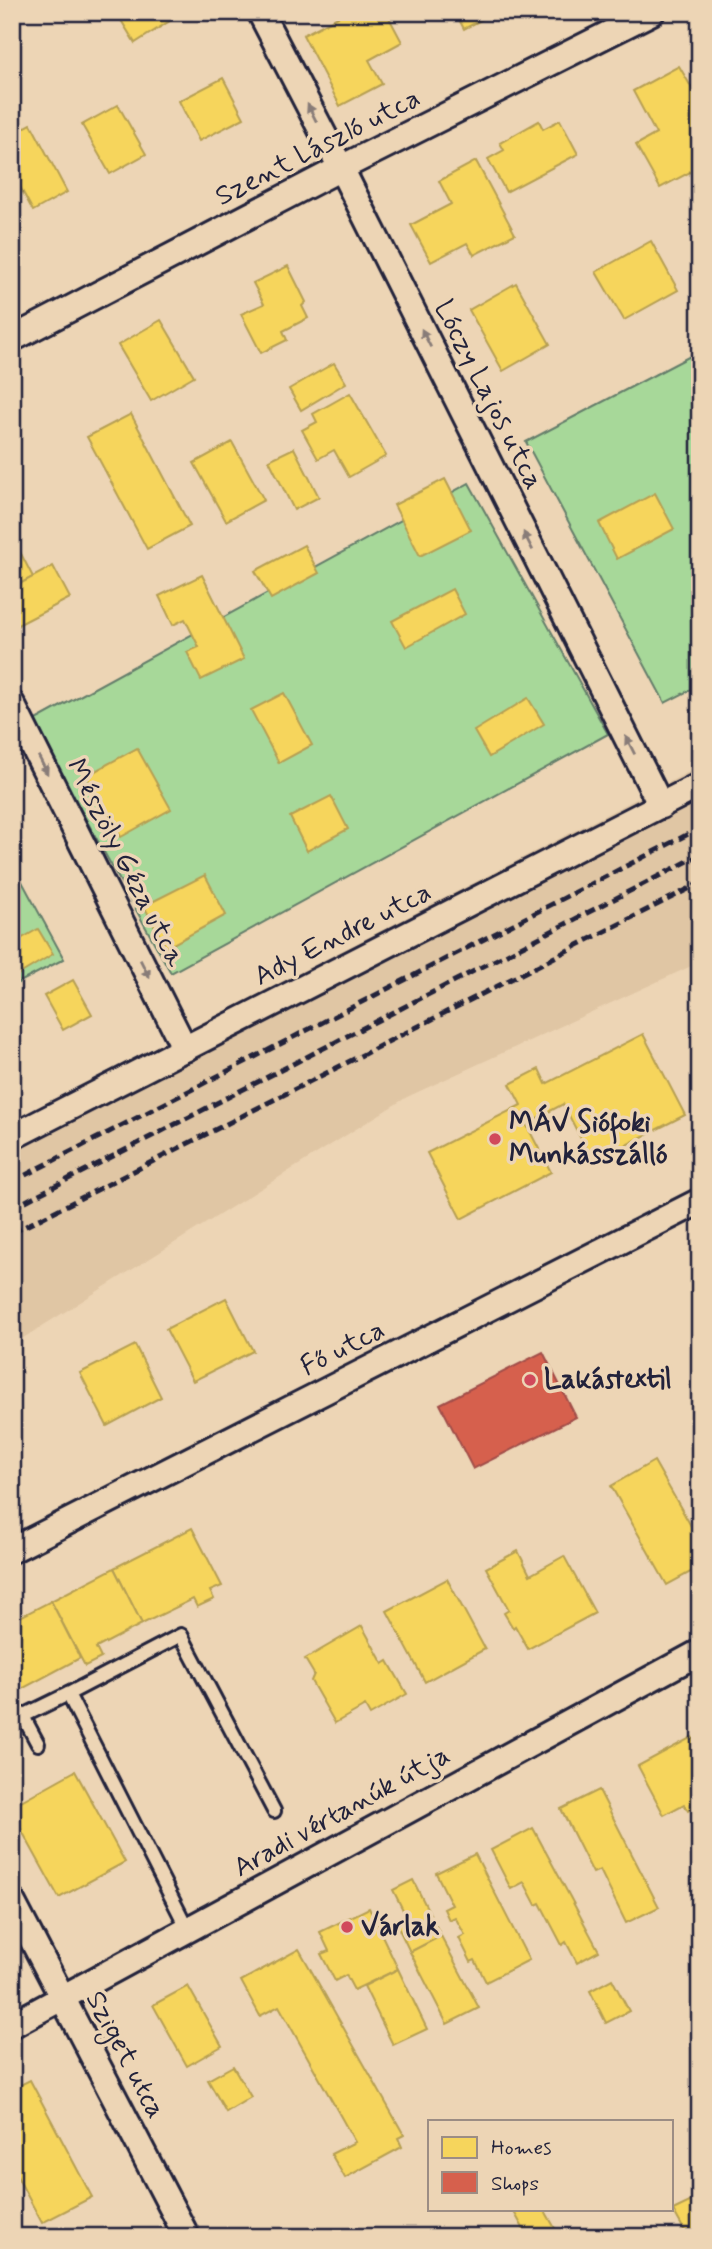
<svg xmlns="http://www.w3.org/2000/svg" width="712" height="2249" viewBox="0 0 712 2249" font-family="Mynerve,sans-serif">
<rect width="100%" height="100%" fill="#edd5b5"/>
<filter id="ink" filterUnits="userSpaceOnUse"><feTurbulence type="fractalNoise" baseFrequency=".0143" numOctaves="2"/><feDisplacementMap in="SourceGraphic" scale="14" xChannelSelector="R" yChannelSelector="G"/><feConvolveMatrix kernelMatrix="1 2 1 2 8 2 1 2 1" color-interpolation-filters="sRGB"/></filter>
<g filter="url(#ink)">
<!-- built -->
<path fill="#e0c6a4" d="M700,766V962L407,1097L12,1345V1121Z"/>
<!-- green -->
<g fill="#a7d899" stroke="#647d6a" stroke-width="2">
<path d="M700,351V685L665,703L526,442Z"/>
<path d="M469,483L608,734L171,973L32,722Z"/>
<path d="M12,863L64,959L12,986Z"/>
</g>
<!-- homes -->
<g fill="#f6d55c" stroke="#b69f52" stroke-width="2">
<path d="M116,12H184L135,43Z"/>
<path d="M335,12H386L402,42L369,60L382,84L340,106L303,35L338,17Z"/>
<path d="M455,12H496L464,29Z"/>
<path d="M679,66L700,102V167L660,188L636,145L656,134L633,91Z"/>
<path d="M223,78L244,118L199,141L179,101Z"/>
<path d="M118,105L146,154L110,174L82,125Z"/>
<path d="M560,120L578,154L506,192L488,159L504,150L500,143L539,121L543,129Z"/>
<path d="M31,124L67,192L33,211L12,172V134Z"/>
<path d="M476,161L515,234L474,255L467,243L431,262L411,225L451,204L439,181Z"/>
<path d="M651,241L678,290L624,320L596,272Z"/>
<path d="M288,266L306,302L302,306L308,318L283,331L287,340L261,353L241,314L264,304L253,283Z"/>
<path d="M516,283L550,344L503,371L469,310Z"/>
<path d="M161,320L194,376L151,401L118,345Z"/>
<path d="M334,363L346,383L301,410L289,389Z"/>
<path d="M350,393L386,456L349,477L334,450L318,459L302,430L317,422L313,414Z"/>
<path d="M131,414L190,526L147,549L87,437Z"/>
<path d="M232,442L264,500L226,521L194,463Z"/>
<path d="M294,448L319,497L294,510L269,460Z"/>
<path d="M445,479L471,530L420,556L394,505Z"/>
<path d="M655,493L674,529L617,559L599,523Z"/>
<path d="M304,545L319,573L271,599L255,571Z"/>
<path d="M18,548L33,577L12,588V551Z"/>
<path d="M53,566L70,598L12,628V588Z"/>
<path d="M202,575L244,659L201,680L187,652L199,647L185,619L173,625L159,596Z"/>
<path d="M452,589L465,614L406,647L392,621Z"/>
<path d="M284,693L312,745L279,763L251,710Z"/>
<path d="M528,698L544,724L489,757L474,731Z"/>
<path d="M137,748L171,809L121,837L86,776Z"/>
<path d="M331,796L348,829L307,851L290,817Z"/>
<path d="M205,875L226,915L166,948L144,906Z"/>
<path d="M38,929L53,954L18,975L12,965V944Z"/>
<path d="M73,980L92,1014L63,1030L44,996Z"/>
<path d="M643,1034L685,1115L593,1162L563,1104L526,1124L551,1172L461,1219L427,1153L521,1105L510,1084L539,1069L546,1084Z"/>
<path d="M226,1298L253,1351L193,1381L166,1329Z"/>
<path d="M135,1345L161,1397L107,1426L80,1373Z"/>
<path d="M654,1461L695,1533L700,1530V1567L667,1585L611,1486Z"/>
<path d="M192,1528L222,1586L210,1591L214,1599L197,1607L193,1599L142,1624L114,1568Z"/>
<path d="M518,1551L530,1575L564,1556L595,1613L528,1649L515,1626L513,1628L504,1613L509,1610L486,1568Z"/>
<path d="M114,1568L142,1624L96,1648L101,1658L85,1666L51,1601Z"/>
<path d="M447,1579L485,1649L425,1682L387,1611Z"/>
<path d="M51,1601L80,1658L20,1690L12,1676V1621Z"/>
<path d="M362,1626L383,1664L388,1661L407,1694L370,1715L365,1706L335,1723L311,1681L314,1674L305,1659Z"/>
<path d="M692,1737L700,1751V1814L695,1807L688,1811L684,1804L664,1815L638,1766Z"/>
<path d="M75,1771L125,1862L59,1898L12,1813V1806Z"/>
<path d="M599,1790L659,1907L626,1923L600,1870L593,1873L561,1809Z"/>
<path d="M533,1828L599,1951L577,1963L566,1942L562,1945L540,1903L536,1905L524,1882L511,1889L491,1850Z"/>
<path d="M475,1854L529,1960L486,1982L475,1960L471,1962L459,1938L465,1935L455,1917L449,1920L444,1909L452,1905L436,1873Z"/>
<path d="M413,1880L441,1936L410,1952L396,1923L407,1918L393,1890Z"/>
<path d="M369,1908L398,1969L354,1990L346,1975L335,1981L321,1954L329,1951L320,1932Z"/>
<path d="M441,1936L479,2008L447,2024L410,1952Z"/>
<path d="M299,1949L404,2135L398,2138L402,2147L345,2178L331,2154L355,2142L279,2006L260,2016L241,1981Z"/>
<path d="M398,1969L427,2029L393,2045L364,1986Z"/>
<path d="M612,1979L629,2011L606,2023L590,1991Z"/>
<path d="M188,1986L222,2046L187,2066L153,2005Z"/>
<path d="M233,2066L251,2097L226,2112L208,2080Z"/>
<path d="M30,2080L92,2197L42,2223L12,2167V2089Z"/>
<path d="M700,2197V2237H688L673,2210Z"/>
<path d="M520,2209H544L560,2237H528L514,2212Z"/>
</g>
<!-- shops -->
<path fill="#d6604d" stroke="#a04d48" stroke-width="2" d="M543,1352L576,1417L473,1469L440,1404Z"/>
<g fill="none" stroke-linecap="round" stroke-linejoin="round">
<!-- lane casing -->
<g stroke="#22223b" stroke-width="18">
<g id="lane">
<path d="M38,1744L23,1716L68,1694"/>
<path d="M188,1930L68,1694L181,1635L274,1811"/>
</g>
</g>
<!-- street casing -->
<g stroke="#22223b" stroke-width="30">
<g id="street">
<path d="M260,12L341,168L661,806"/>
<path d="M12,339L341,168L652,12"/>
<path d="M12,704L185,1049"/>
<path d="M12,1137L700,785"/>
<path d="M12,1550L700,1201"/>
<path d="M12,1901L187,2237"/>
<path d="M12,2025L700,1652"/>
</g>
</g>
<!-- lane -->
<use href="#lane" stroke="#edd5b5" stroke-width="12"/>
<!-- street -->
<use href="#street" stroke="#edd5b5" stroke-width="24"/>
<!-- rail -->
<g stroke="#22223b" stroke-width="5" stroke-dasharray="10 5" stroke-linecap="butt">
<path d="M12,1182L700,828"/>
<path d="M12,1208L700,855"/>
<path d="M12,1233L700,883"/>
</g>
</g>
<!-- one-way arrows -->
<defs><path id="oneway-solid" d="M-6-.8H1V-3.2L6.5 0L1 3.2V.8H-6Z" transform="scale(1.75)"/></defs>
<g fill="#887c78">
<use href="#oneway-solid" transform="translate(312 113) rotate(-117)"/>
<use href="#oneway-solid" transform="translate(426 338) rotate(-117)"/>
<use href="#oneway-solid" transform="translate(528 541) rotate(-117)"/>
<use href="#oneway-solid" transform="translate(630 745) rotate(-117)"/>
<use href="#oneway-solid" transform="translate(43 765) rotate(63)"/>
<use href="#oneway-solid" transform="translate(145 969) rotate(63)"/>
</g>
</g>
<!-- markers -->
<g fill="#d1495b" stroke="#edd5b5" stroke-width="2.5">
<circle cx="495" cy="1139" r="7"/>
<circle cx="530" cy="1380" r="7"/>
<circle cx="347" cy="1927" r="7"/>
</g>
<g text-anchor="middle" dominant-baseline="central" stroke-width="7" stroke-linejoin="round" paint-order="stroke">
<!-- street labels -->
<g font-size="28" fill="#22223b" stroke="#edd5b5">
<text transform="translate(318 148) rotate(-27)">Szent László utca</text>
<text transform="translate(488 395) rotate(63)">Lóczy Lajos utca</text>
<text transform="translate(125 863) rotate(63)">Mészöly Géza utca</text>
<text transform="translate(343 935) rotate(-27)">Ady Endre utca</text>
<text transform="translate(343 1349) rotate(-27)">Fő utca</text>
<text transform="translate(342 1812) rotate(-29)">Aradi vértanúk útja</text>
<text transform="translate(125 2055) rotate(62)">Sziget utca</text>
</g>
<!-- poi labels -->
<g font-size="28" font-weight="bold" fill="#22223b" stroke="#edd5b5" text-anchor="start">
<text x="509" y="1123">MÁV Siófoki<tspan x="509" dy="32">Munkásszálló</tspan></text>
<text x="544" y="1380">Lakástextil</text>
<text x="361" y="1927">Várlak</text>
</g>
</g>
<!-- margin -->
<rect width="712" height="2249" fill="none" stroke="#edd5b5" stroke-width="42"/>
<rect x="21" y="21" width="670" height="2207" fill="none" stroke="#22223b" stroke-width="2.5" filter="url(#ink)"/>
<!-- legend -->
<rect x="428" y="2120" width="245" height="91" fill="#edd5b5" stroke="#9c8d84" stroke-width="2"/>
<rect x="442" y="2137" width="35" height="21" fill="#f6d55c" stroke="#9c8d84" stroke-width="2"/>
<text x="491" y="2154" font-size="21" fill="#22223b">Homes</text>
<rect x="442" y="2172" width="35" height="21" fill="#d6604d" stroke="#9c8d84" stroke-width="2"/>
<text x="491" y="2190" font-size="21" fill="#22223b">Shops</text>
</svg>
